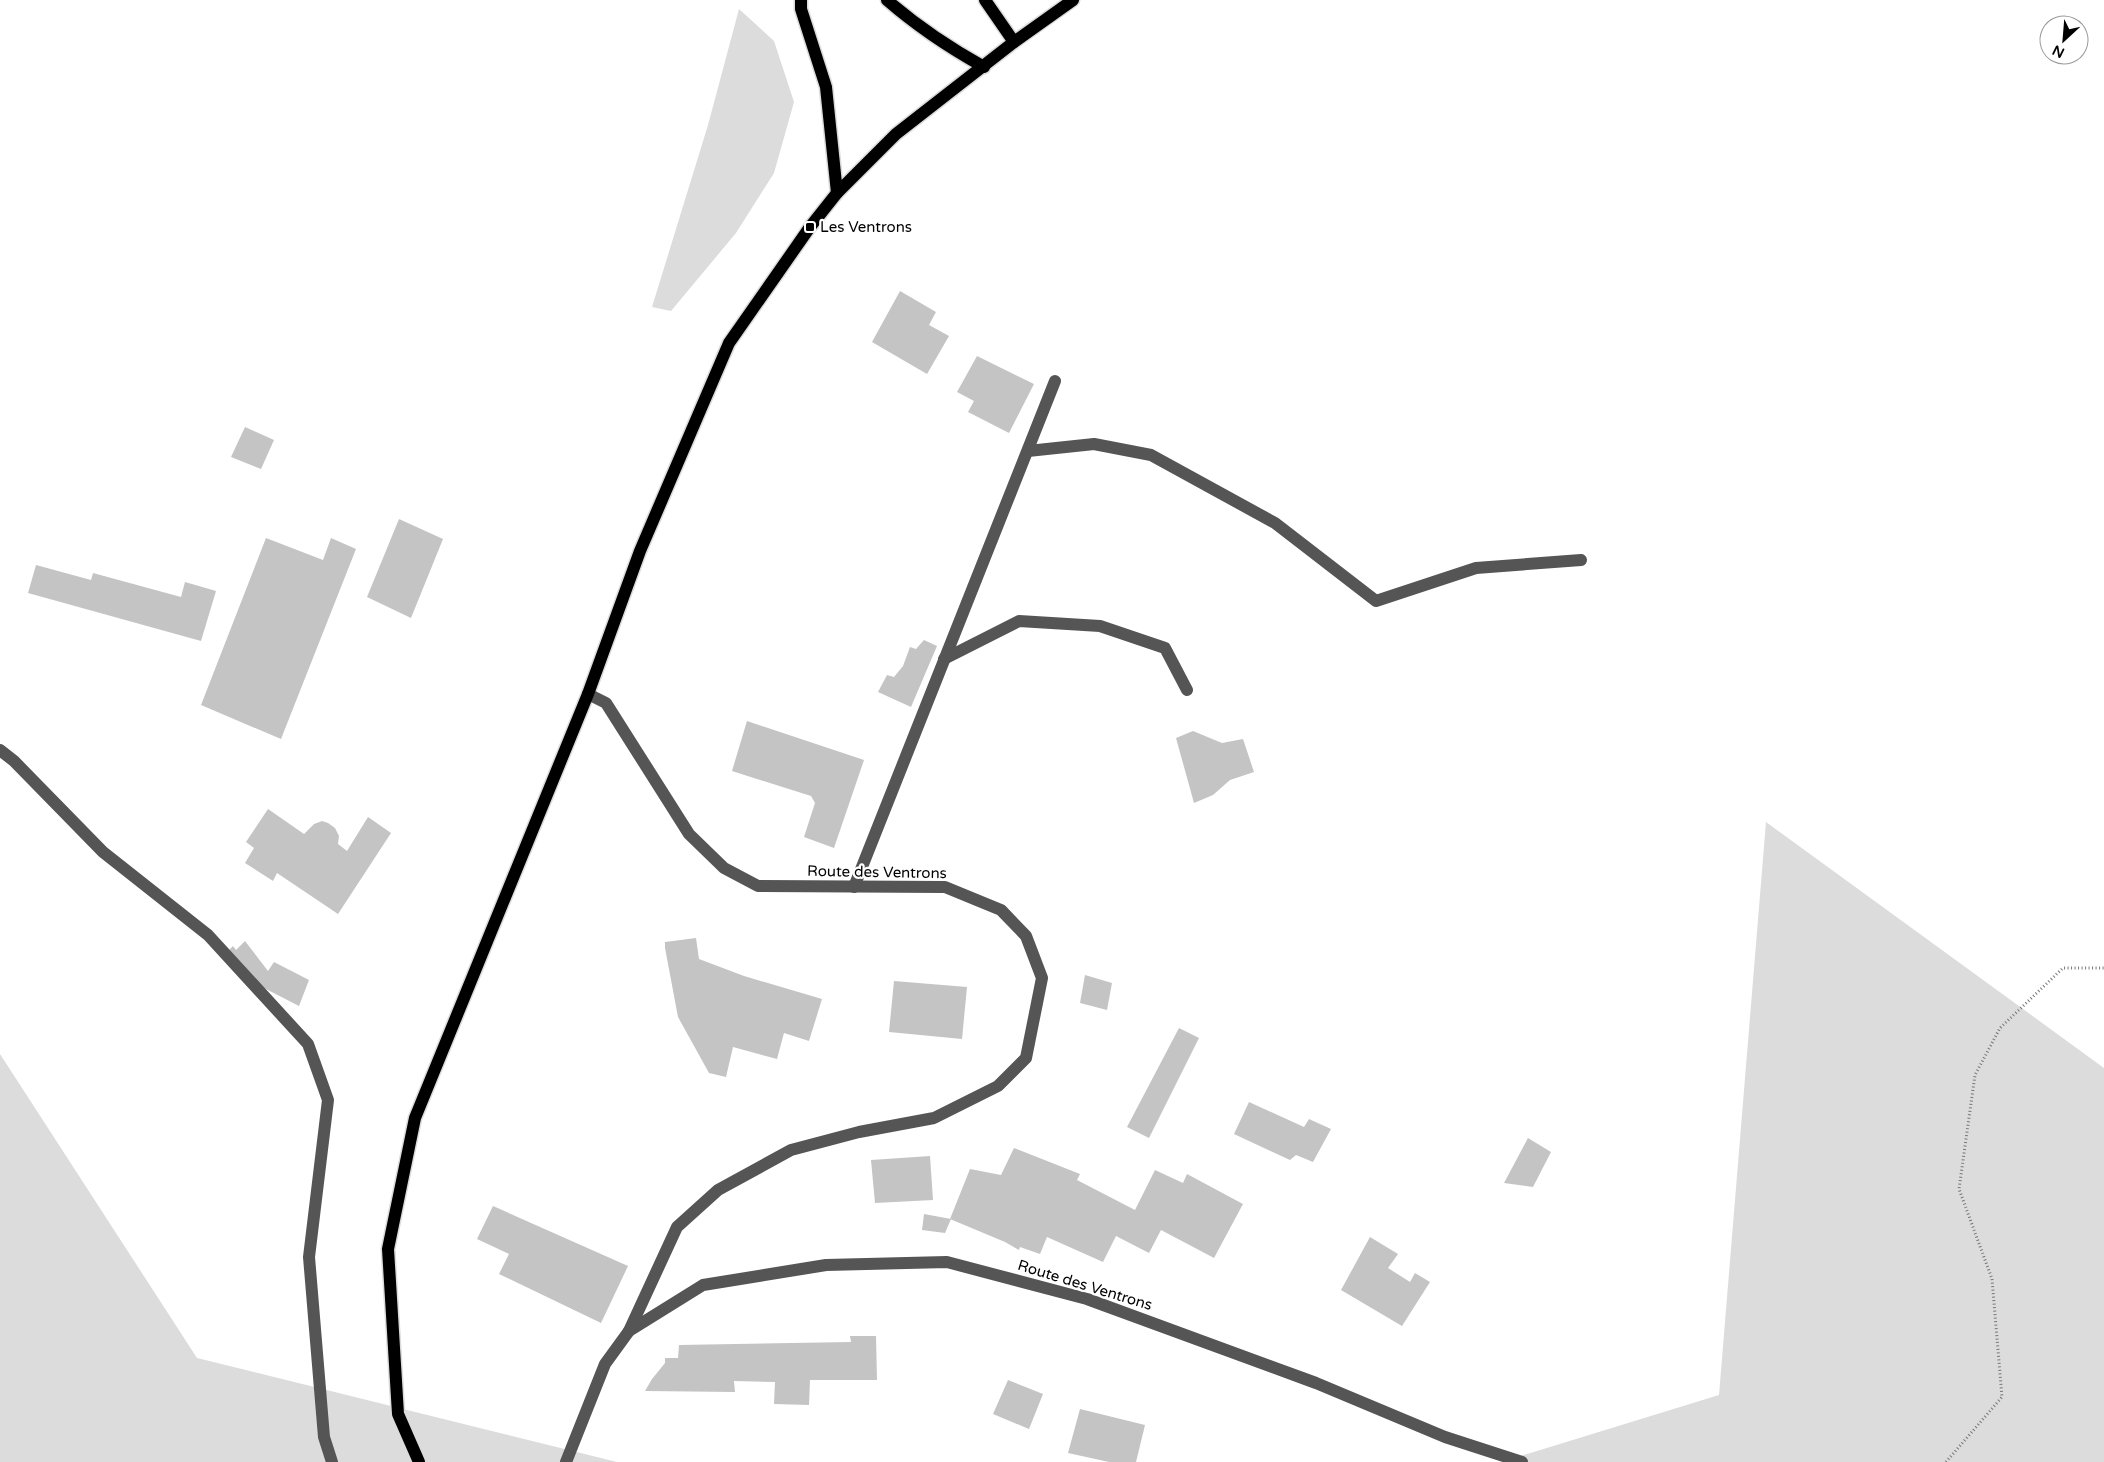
<svg xmlns="http://www.w3.org/2000/svg" width="2104" height="1462" viewBox="0 0 2104 1462" font-family="'Varela Round',sans-serif">
<rect width="100%" height="100%" fill="#fff"/>
<!-- green -->
<g fill="#dcdcdc">
<path d="M739,9L774,41L794,102L774,173L736,233L671,311L652,307L708,125Z"/>
<path d="M1766,822L2104,1068V1462H1501L1719,1395Z"/>
<path d="M0,1054L197,1358L617,1462H0Z"/>
</g>
<!-- building -->
<g fill="#c4c4c4">
<path d="M900,291L936,312L929,325L949,336L927,374L872,342Z"/>
<path d="M977,356L1034,384L1009,433L968,412L974,401L957,392Z"/>
<path d="M245,427L274,440L261,469L231,457Z"/>
<path d="M399,519L443,539L411,618L367,597Z"/>
<path d="M266,538L323,560L331,538L356,549L281,739L201,705Z"/>
<path d="M36,565L91,580L93,573L181,597L185,582L216,591L201,641L28,593Z"/>
<path d="M924,640L937,646L911,707L878,692L887,675L894,677L903,666L910,647L916,649Z"/>
<path d="M747,721L864,760L834,848L804,837L815,803L811,796L732,771Z"/>
<path d="M1193,731L1222,743L1243,739L1254,772L1230,780L1213,795L1194,803L1176,738Z"/>
<path d="M268,809L304,834L314,824L322,821L328,823L335,828L339,836L338,844L347,851L368,817L391,833L338,914L277,873L273,881L245,863L254,848L246,842Z"/>
<path d="M696,938L699,959L744,976L822,999L809,1041L784,1033L777,1059L733,1047L726,1077L709,1073L678,1017L665,948V942Z"/>
<path d="M245,941L268,971L274,962L309,980L299,1006L264,988L226,953L233,946L236,950Z"/>
<path d="M1085,975L1112,983L1107,1010L1080,1003Z"/>
<path d="M894,981L967,987L962,1039L889,1032Z"/>
<path d="M1179,1028L1199,1038L1149,1138L1127,1127Z"/>
<path d="M1249,1102L1304,1127L1309,1119L1331,1129L1313,1162L1296,1155L1290,1160L1234,1134Z"/>
<path d="M1528,1138L1551,1152L1533,1187L1504,1183Z"/>
<path d="M1014,1148L1080,1174L1077,1180L1135,1210L1155,1170L1183,1183L1187,1174L1243,1204L1214,1258L1161,1230L1149,1253L1116,1236L1103,1262L1047,1237L1040,1254L1020,1247L1019,1250L1005,1242L950,1219L970,1169L1001,1175Z"/>
<path d="M930,1156L933,1200L875,1203L871,1160Z"/>
<path d="M493,1206L628,1266L601,1323L499,1274L509,1254L477,1239Z"/>
<path d="M924,1214L951,1219L945,1233L922,1230Z"/>
<path d="M1370,1237L1398,1254L1388,1268L1410,1282L1415,1273L1430,1282L1402,1326L1341,1290Z"/>
<path d="M850,1336H876L877,1380H810L809,1405L774,1404L775,1382L734,1381L735,1392L645,1391L652,1379L665,1363V1358H678L679,1345L851,1342Z"/>
<path d="M1008,1380L1043,1394L1029,1429L993,1414Z"/>
<path d="M1080,1409L1145,1425L1136,1462H1109L1068,1453Z"/>
</g>
<g fill="none" stroke-linecap="round" stroke-linejoin="round">
<!-- major casing -->
<g stroke="#dbdbdb" stroke-width="15">
<g id="major">
<path d="M801,0V9L826,87L837,193"/>
<path d="M887,0C918,27 948,47 984,67"/>
<path d="M985,0L1014,42"/>
<path d="M419,1462L398,1414L388,1249L415,1118L588,694L640,551L729,343L810,227L837,193L896,134L1014,42L1073,0"/>
</g>
</g>
<!-- path -->
<path stroke="#777" stroke-width="3" stroke-dasharray="1 2.5" stroke-linecap="butt" d="M1946,1462L2002,1397L1992,1279L1959,1189L1975,1075L2000,1028L2063,968H2104"/>
<!-- minor -->
<g stroke="#555" stroke-width="12">
<path d="M1028,451L1094,444L1151,455L1275,523L1376,601L1476,568L1581,560"/>
<path d="M944,659L1019,621L1100,626L1165,648L1187,690"/>
<path d="M588,694L606,703L689,834L724,868L758,886L945,887L1001,910L1026,936L1042,978L1026,1058L998,1086L934,1118L859,1132L791,1150L718,1190L677,1227L629,1331"/>
<path d="M0,750L14,761L103,852L208,935L308,1044L328,1100L309,1257L324,1437L332,1462"/>
<path d="M854,887L1055,381"/>
<path d="M566,1462L605,1364L629,1331L703,1285L826,1265L947,1262L1087,1299L1316,1383L1445,1437L1522,1462"/>
</g>
<!-- major -->
<use href="#major" stroke="#000" stroke-width="12"/>
</g>
<!-- markers -->
<rect fill="#000" stroke="#fff" stroke-width="2" x="805" y="222" width="10" height="10" rx="2.5"/>
<g text-anchor="middle" dominant-baseline="central" stroke-width="4.5" stroke-linejoin="round" paint-order="stroke">
<!-- poi labels -->
<g font-size="15" fill="#000" stroke="#fff" text-anchor="start">
<text x="820" y="227">Les Ventrons</text>
</g>
<!-- street labels -->
<g font-size="15" fill="#000" stroke="#fff">
<text transform="translate(877 872) rotate(1)">Route des Ventrons</text>
<text transform="translate(1085 1285) rotate(17)">Route des Ventrons</text>
</g>
</g>
<!-- north arrow -->
<g transform="translate(2064 40) rotate(206)"><circle r="24" fill="#ffffff" stroke="#999999"/>
<path d="M0-4L9 19L0 12L-9 19Z" fill="#000000"/>
<text y="-8" font-size="14" font-weight="bold" text-anchor="middle" fill="#000000">N</text>
</g>
</svg>
